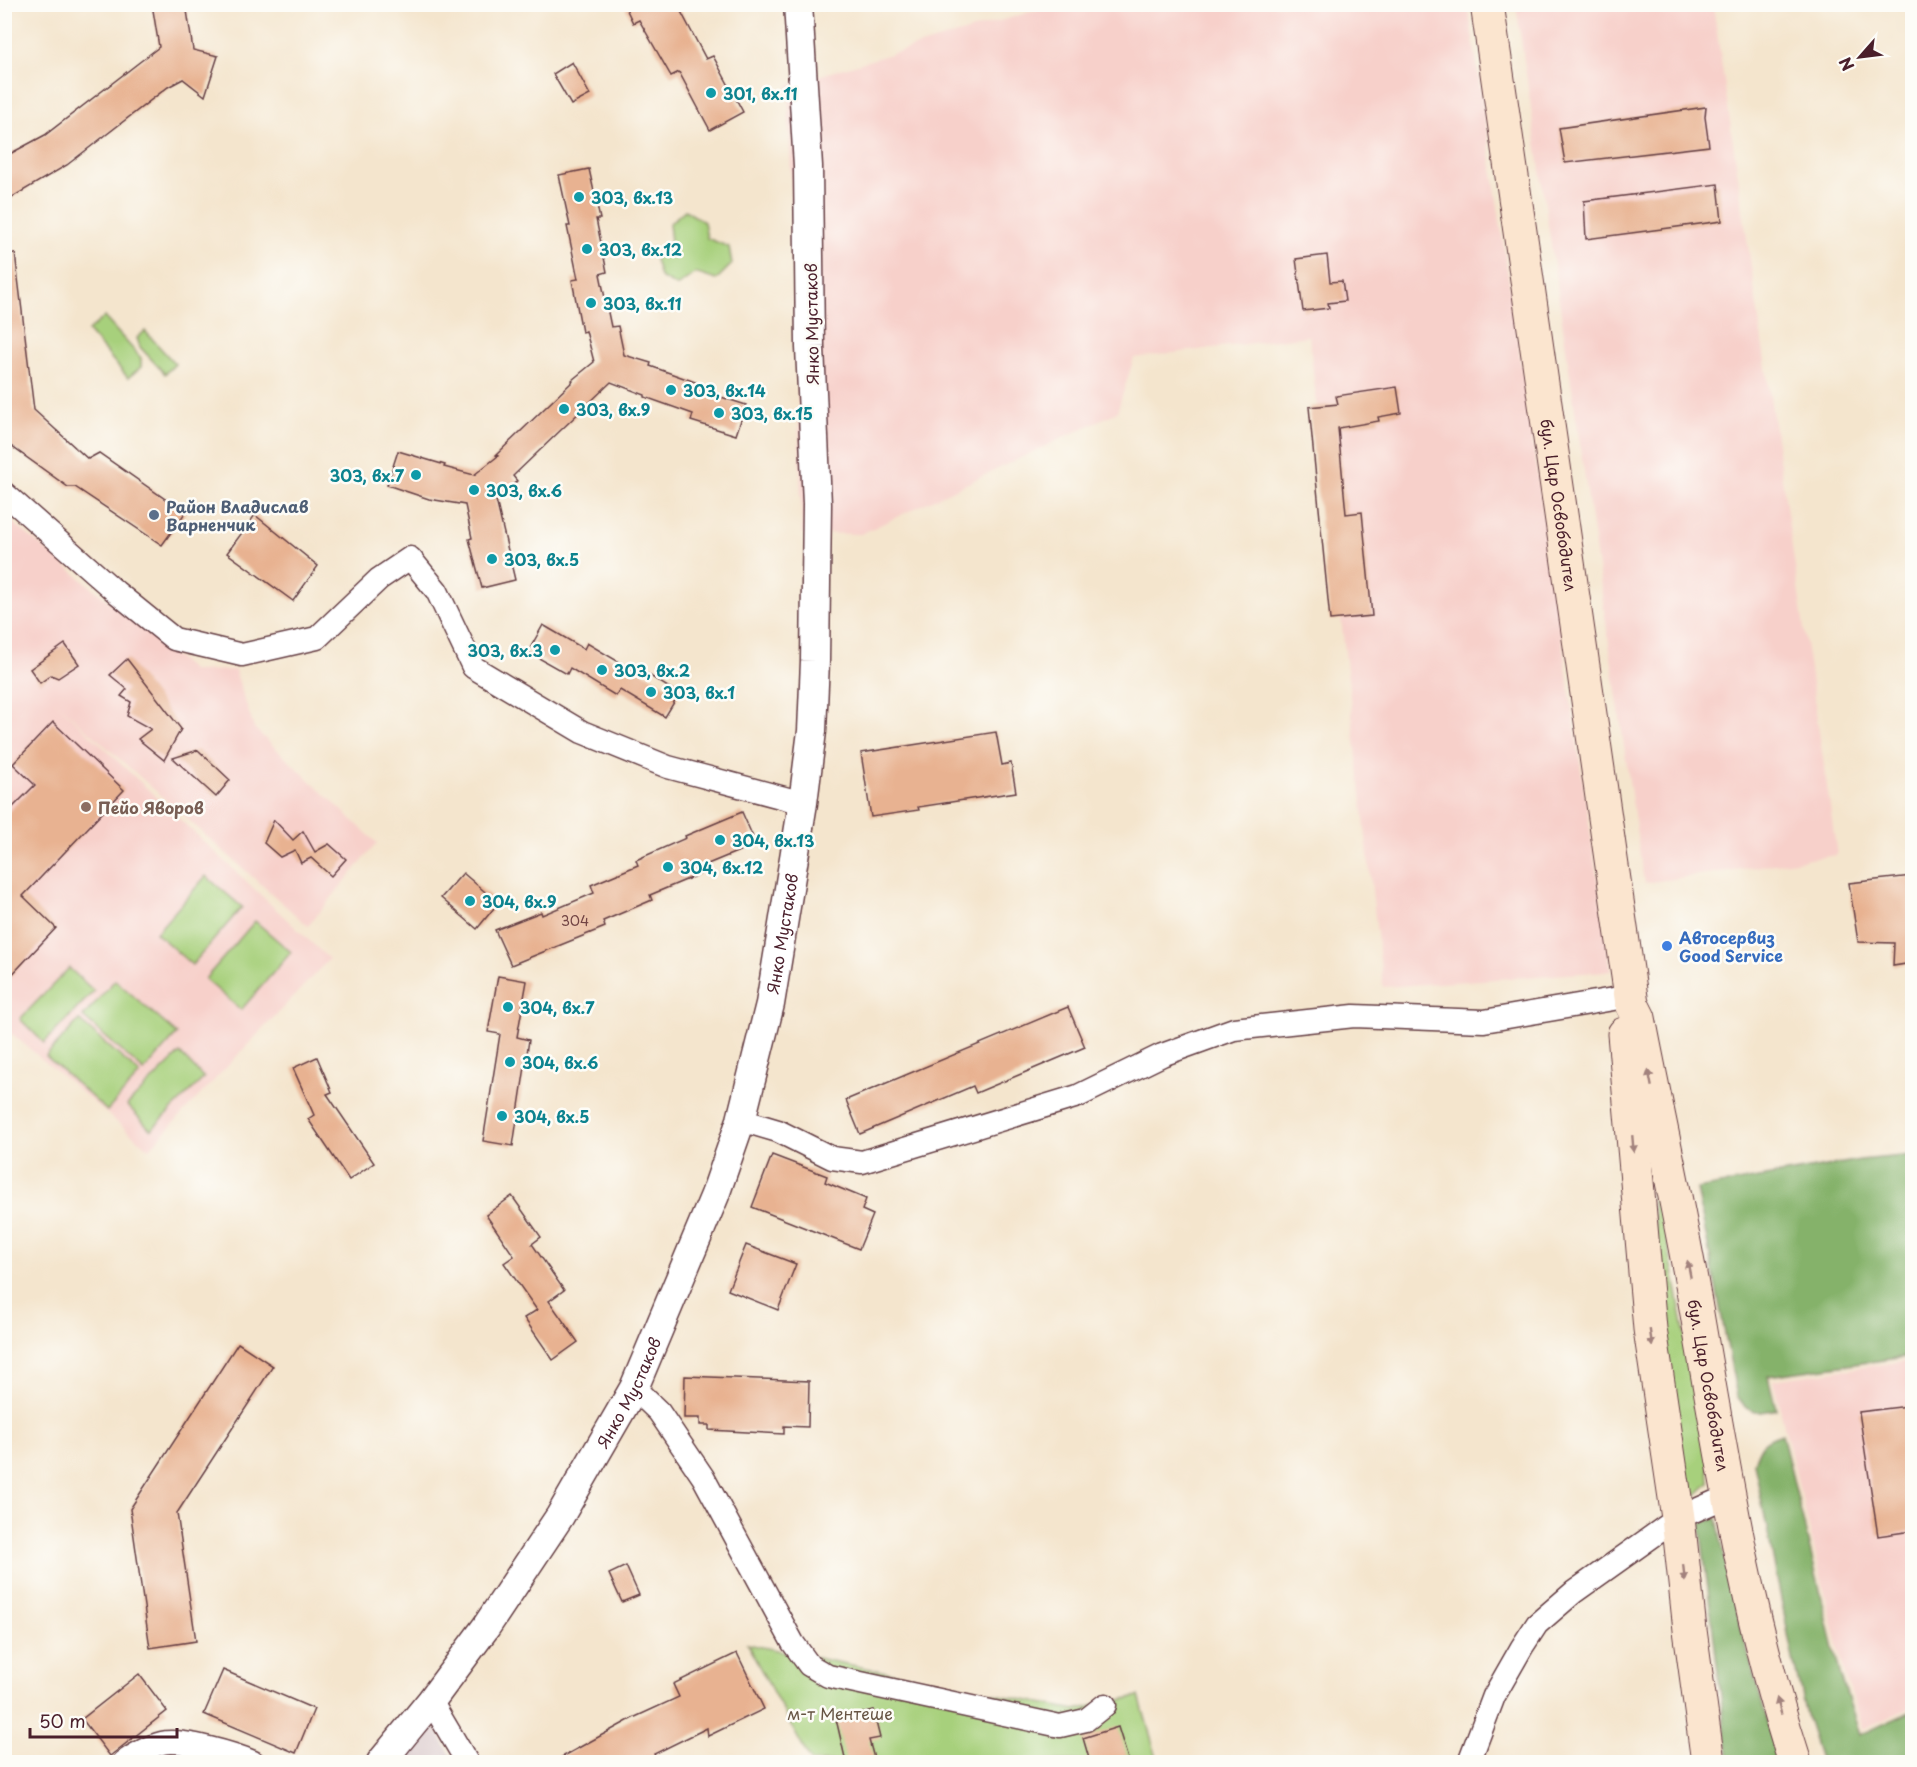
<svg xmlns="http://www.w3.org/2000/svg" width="1917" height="1767" viewBox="0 0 1917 1767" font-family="'Playpen Sans',sans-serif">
<rect width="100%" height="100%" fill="#fdfcf7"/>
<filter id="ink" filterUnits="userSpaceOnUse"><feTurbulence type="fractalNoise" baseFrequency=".0167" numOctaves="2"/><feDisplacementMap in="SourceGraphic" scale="12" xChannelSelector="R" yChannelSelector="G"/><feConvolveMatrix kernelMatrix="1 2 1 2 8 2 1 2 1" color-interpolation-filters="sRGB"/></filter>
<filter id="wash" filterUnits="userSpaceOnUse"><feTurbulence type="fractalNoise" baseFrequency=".008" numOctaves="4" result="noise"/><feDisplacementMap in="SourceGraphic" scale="24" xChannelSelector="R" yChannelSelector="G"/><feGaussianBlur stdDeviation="1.35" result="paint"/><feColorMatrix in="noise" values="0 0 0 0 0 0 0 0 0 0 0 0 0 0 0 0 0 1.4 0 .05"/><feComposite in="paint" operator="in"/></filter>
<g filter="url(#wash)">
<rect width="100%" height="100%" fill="#f4e5cd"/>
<!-- built -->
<g fill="#f7d0ca">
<path d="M1053,5H1468L1611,971L1383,987L1309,336L1134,358L1117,412L861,534L802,533L788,85Z"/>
<path d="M1516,5H1713L1837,855L1644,883Z"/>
<path d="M5,516L193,671L235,670L254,728L377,843L308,926L52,699L329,959L149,1149L12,1034L5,1037Z"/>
<path d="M1912,1360V1707L1863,1729L1845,1675L1773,1380Z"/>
</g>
<!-- industrial -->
<path fill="#d2bec2" d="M432,1723L455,1762H394Z"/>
<!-- green -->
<g fill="#a7d07b" stroke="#787853" stroke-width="1.5">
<path d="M685,210L704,222L707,238L729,247L732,264L716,280L695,273L677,286L660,277L655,260L671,242L669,224Z"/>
<path d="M104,317L141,358V367L128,378L88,331Z"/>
<path d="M145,331L175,364L165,374L140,347L137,338Z"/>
<path d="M206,876L242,907L192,965L156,933Z"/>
<path d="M255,921L291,952L241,1010L205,979Z"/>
<path d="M69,968L94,991L44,1043L20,1019Z"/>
<path d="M115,980L177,1034L144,1071L83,1017Z"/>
<path d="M79,1020L140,1074L107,1111L46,1056Z"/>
<path d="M180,1053L204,1078L151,1130L127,1105Z"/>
<path d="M1646,1123L1708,1462L1709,1483L1695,1496L1688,1487L1667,1365Z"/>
<path d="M747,1644L1075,1710L1139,1696L1158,1762H811Z"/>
</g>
<!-- forest -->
<g fill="#85b26b" stroke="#68684b" stroke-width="1.5">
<path d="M1912,1155V1356L1768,1376L1776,1409C1754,1415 1750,1414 1737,1396L1697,1189L1860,1160Z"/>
<path d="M1782,1434L1841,1677L1860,1735L1912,1711V1762H1821L1807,1719L1793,1659L1754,1463C1760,1444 1763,1440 1782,1434Z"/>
<path d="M1717,1518C1731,1601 1756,1681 1779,1762H1729L1700,1524Z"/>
</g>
<g id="blocks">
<!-- building -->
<g fill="#e8b291">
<path d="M152,4H186L193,50L218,56L205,96L183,79L168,87L67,165L4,202V157L45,135L159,47Z"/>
<path d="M624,4H677L706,59L713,56L743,112L710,130L679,72L671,76L639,20L633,23Z"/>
<path d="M572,62L590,95L571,105L553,74Z"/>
<path d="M1706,107L1705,117L1709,146L1565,163L1559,128Z"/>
<path d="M589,169L600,219H596L607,272L600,274L611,327L618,326L624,355L651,363L650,366L698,383L696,389L746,405L736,435L691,421L693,414L645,397V395L611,382L513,476L517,481L496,500L515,580L482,588L469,539L472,538L465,505L429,499L387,485L398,451L445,465L444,467L474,475L498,456L496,455L573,381L572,380L594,362L586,331L582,332L572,280L578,279L567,226H570L559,175Z"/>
<path d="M1718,184L1722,221L1586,239L1584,201Z"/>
<path d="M15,253L34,410L88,459L99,453L185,513L162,545L75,487H68L4,441V254Z"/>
<path d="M1327,255L1330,282L1342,281L1345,301L1328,303L1329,308L1303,311L1296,259Z"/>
<path d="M1397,387L1401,413L1378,417L1379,421L1338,428L1346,514L1362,512L1372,616L1330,620L1309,407L1338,404L1336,396Z"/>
<path d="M255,515L318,566L293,601L227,553Z"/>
<path d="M543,625L584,649L587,643L634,671L636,667L679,694L665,717L620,690L616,696L570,668L567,674L528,652Z"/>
<path d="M65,644L79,664L58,678L51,675L40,683L30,669Z"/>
<path d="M127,659L181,729L164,760L138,739L151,729L127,716L131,702L121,696L127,689L110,675Z"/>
<path d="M53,722L124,790L23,896L56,928L4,983V816L35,785L13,764Z"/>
<path d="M996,732L1002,765L1011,763L1016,792L918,807L919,810L871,817L861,753Z"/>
<path d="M198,750L230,780L216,797L173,758Z"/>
<path d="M742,812L756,844L698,868L700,874L650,895L652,900L603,921L605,927L511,965L495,930L541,912L542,915L594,893L591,885L638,865L636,860L686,838L685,836Z"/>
<path d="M274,820L293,840L303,831L315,852L329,844L346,859L331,876L311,858L301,863L295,850L280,857L264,843Z"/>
<path d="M463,873L498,903L477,929L441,898Z"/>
<path d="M1912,876V963L1893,966L1894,943L1858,942L1849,883Z"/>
<path d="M498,976L527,981L517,1037L529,1040L513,1146L483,1141L500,1034L488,1032Z"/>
<path d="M1068,1007L1085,1047L976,1093L973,1086L860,1134L846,1100Z"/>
<path d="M317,1057L332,1092L327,1094L374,1163L349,1180L308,1119L314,1115L293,1068Z"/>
<path d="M772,1155L827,1176L825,1182L866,1199L862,1210L873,1215L859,1249L752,1207Z"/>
<path d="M512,1196L541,1237L532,1244L564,1290L549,1301L578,1342L553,1360L524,1318L537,1310L504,1263L514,1256L486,1215Z"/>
<path d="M746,1245L796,1264L778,1310L728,1290Z"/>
<path d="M238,1343L273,1366L177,1513L196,1641L150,1648L130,1509Z"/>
<path d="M685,1376L809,1381L808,1427L784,1426V1434L709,1430V1425H700V1418H684Z"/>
<path d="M1908,1406L1909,1413H1912V1531L1878,1536L1859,1412Z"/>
<path d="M626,1566L639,1595L622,1602L609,1574Z"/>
<path d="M737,1653L764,1709L708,1736L707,1728L654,1754L658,1762H553L633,1718L679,1697L673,1684Z"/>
<path d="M223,1670L314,1709L296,1753L204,1714Z"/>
<path d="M139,1674L167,1711L110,1756L82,1719Z"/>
<path d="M873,1710L880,1738L869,1740L875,1762H846L836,1719Z"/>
<path d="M1118,1727L1129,1762H1090L1083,1738Z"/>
</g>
</g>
</g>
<g filter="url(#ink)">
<use href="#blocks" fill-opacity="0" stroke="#643d43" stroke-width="1.5"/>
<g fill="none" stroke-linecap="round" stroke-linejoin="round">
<!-- minor casing -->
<g stroke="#643d43" stroke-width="25">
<g id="minor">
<path d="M4,493L116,592L174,639L242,655L317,638L379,579L410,558L437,591L473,667L582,732L668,767L803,803"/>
<path d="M741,1120L778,1131L832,1158L862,1162L1078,1096L1162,1055L1234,1029L1354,1016L1484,1021L1631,996"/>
<path d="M634,1388L659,1412L703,1477L793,1643L809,1665L828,1676L1060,1726L1086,1720L1105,1705"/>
<path d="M431,1701L467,1762"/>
<path d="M124,1762C133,1755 150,1746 162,1743C181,1738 235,1754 253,1762"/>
<path d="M1469,1762L1494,1696L1522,1647L1537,1624L1574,1592L1678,1518L1728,1496"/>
</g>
</g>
<!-- tertiary casing -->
<g stroke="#643d43" stroke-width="31">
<g id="tertiary">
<path id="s1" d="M381,1762L431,1701L486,1627L560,1516L634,1388L715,1195L741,1120L770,1004L803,803L812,731L815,661L817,504L810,347L808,166L798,4"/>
</g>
</g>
<!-- secondary casing -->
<g stroke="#643d43" stroke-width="35">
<g id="secondary">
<path id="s2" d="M1487,4L1632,1004L1639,1018C1656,1107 1676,1195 1692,1285C1720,1445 1744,1607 1795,1762"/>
<path d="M1624,1034L1650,1329L1678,1518L1690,1630L1708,1762"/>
</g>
</g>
<!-- minor -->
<use href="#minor" stroke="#fff" stroke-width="22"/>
<!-- tertiary -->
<use href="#tertiary" stroke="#fff" stroke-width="28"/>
<!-- secondary -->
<use href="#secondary" stroke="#fbe5cf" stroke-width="33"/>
</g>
<!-- one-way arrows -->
<defs><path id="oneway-solid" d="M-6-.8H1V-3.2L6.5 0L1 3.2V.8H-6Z" transform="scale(1.5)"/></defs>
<g fill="#a2827d">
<use href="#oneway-solid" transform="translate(1650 1078) rotate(-101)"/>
<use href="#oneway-solid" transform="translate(1633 1144) rotate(85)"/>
<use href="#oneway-solid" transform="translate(1689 1269) rotate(-101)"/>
<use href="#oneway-solid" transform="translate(1651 1338) rotate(82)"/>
<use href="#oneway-solid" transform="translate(1684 1573) rotate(84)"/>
<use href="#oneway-solid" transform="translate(1779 1706) rotate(-106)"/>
</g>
</g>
<!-- markers -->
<g fill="#0f9aa8" stroke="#fdfcf7" stroke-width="2">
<circle cx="711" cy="93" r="6"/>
<circle cx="579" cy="197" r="6"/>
<circle cx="587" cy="249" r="6"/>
<circle cx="591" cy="303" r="6"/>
<circle cx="671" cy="390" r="6"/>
<circle cx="564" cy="409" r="6"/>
<circle cx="719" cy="413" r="6"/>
<circle cx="416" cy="475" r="6"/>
<circle cx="474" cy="490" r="6"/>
<circle cx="492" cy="559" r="6"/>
<circle cx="555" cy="650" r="6"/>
<circle cx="602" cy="670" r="6"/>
<circle cx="651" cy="692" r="6"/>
<circle cx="720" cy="840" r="6"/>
<circle cx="668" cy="867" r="6"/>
<circle cx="470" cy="901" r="6"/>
<circle cx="508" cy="1007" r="6"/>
<circle cx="510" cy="1062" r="6"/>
<circle cx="502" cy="1116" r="6"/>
</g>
<circle fill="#5c6f8a" stroke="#fdfcf7" stroke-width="2" cx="154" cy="515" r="6"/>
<circle fill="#8d6e63" stroke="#fdfcf7" stroke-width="2" cx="86" cy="807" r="6"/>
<circle fill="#3f7fe0" stroke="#fdfcf7" stroke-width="2" cx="1667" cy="946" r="6"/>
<g text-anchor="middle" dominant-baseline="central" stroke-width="5" stroke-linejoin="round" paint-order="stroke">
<!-- number labels -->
<g font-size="14" fill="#724444">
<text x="575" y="920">304</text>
</g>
<!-- culture labels -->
<g font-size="16" font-weight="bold" fill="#0d838f" stroke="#fdfcf7" text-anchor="start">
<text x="723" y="93">301, вх.11</text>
<text x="591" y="197">303, вх.13</text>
<text x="599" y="249">303, вх.12</text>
<text x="603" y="303">303, вх.11</text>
<text x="683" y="390">303, вх.14</text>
<text x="576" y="409">303, вх.9</text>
<text x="731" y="413">303, вх.15</text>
<text x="404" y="475" text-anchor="end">303, вх.7</text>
<text x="486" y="490">303, вх.6</text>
<text x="504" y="559">303, вх.5</text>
<text x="543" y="650" text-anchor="end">303, вх.3</text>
<text x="614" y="670">303, вх.2</text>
<text x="663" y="692">303, вх.1</text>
<text x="732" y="840">304, вх.13</text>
<text x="680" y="867">304, вх.12</text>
<text x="482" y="901">304, вх.9</text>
<text x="520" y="1007">304, вх.7</text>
<text x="522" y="1062">304, вх.6</text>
<text x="514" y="1116">304, вх.5</text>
</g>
<!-- street labels -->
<g font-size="16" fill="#4a1f2b" stroke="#fdfcf7">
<text transform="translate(811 324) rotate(-91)">Янко Мустаков</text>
<text stroke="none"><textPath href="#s2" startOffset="506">бул. Цар Освободител</textPath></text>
<text stroke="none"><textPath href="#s1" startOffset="932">Янко Мустаков</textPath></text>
<text stroke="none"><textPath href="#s2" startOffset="1400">бул. Цар Освободител</textPath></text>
<text stroke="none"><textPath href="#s1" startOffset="446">Янко Мустаков</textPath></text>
</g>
<!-- service labels -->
<g font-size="16" font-weight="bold" fill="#4e5e75" stroke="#fdfcf7" text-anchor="start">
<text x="166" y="506">Район Владислав<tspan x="166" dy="18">Варненчик</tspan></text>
</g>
<!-- education labels -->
<g font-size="16" font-weight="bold" fill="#785e54" stroke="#fdfcf7" text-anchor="start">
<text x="98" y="807">Пейо Яворов</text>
</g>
<!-- shop labels -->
<g font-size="16" font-weight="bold" fill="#366cbe" stroke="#fdfcf7" text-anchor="start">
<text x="1679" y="937">Автосервиз<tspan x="1679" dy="18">Good Service</tspan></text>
</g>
<!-- park labels -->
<g font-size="16" fill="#665443" stroke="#fdfcf7">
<text x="840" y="1713">м-т Ментeше</text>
</g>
</g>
<!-- margin -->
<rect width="1917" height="1767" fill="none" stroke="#fdfcf7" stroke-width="24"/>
<!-- north arrow -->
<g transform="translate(1860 57) rotate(242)" stroke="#fdfcf7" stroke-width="4.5" paint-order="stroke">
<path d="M0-4.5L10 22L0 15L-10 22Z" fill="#4a1f2b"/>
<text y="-9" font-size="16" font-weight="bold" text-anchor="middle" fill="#4a1f2b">N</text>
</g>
<!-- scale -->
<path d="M30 1728v9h147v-9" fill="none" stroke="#4a1f2b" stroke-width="3"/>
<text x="39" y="1728" font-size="18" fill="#4a1f2b" stroke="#fdfcf7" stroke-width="4.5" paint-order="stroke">50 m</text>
</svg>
